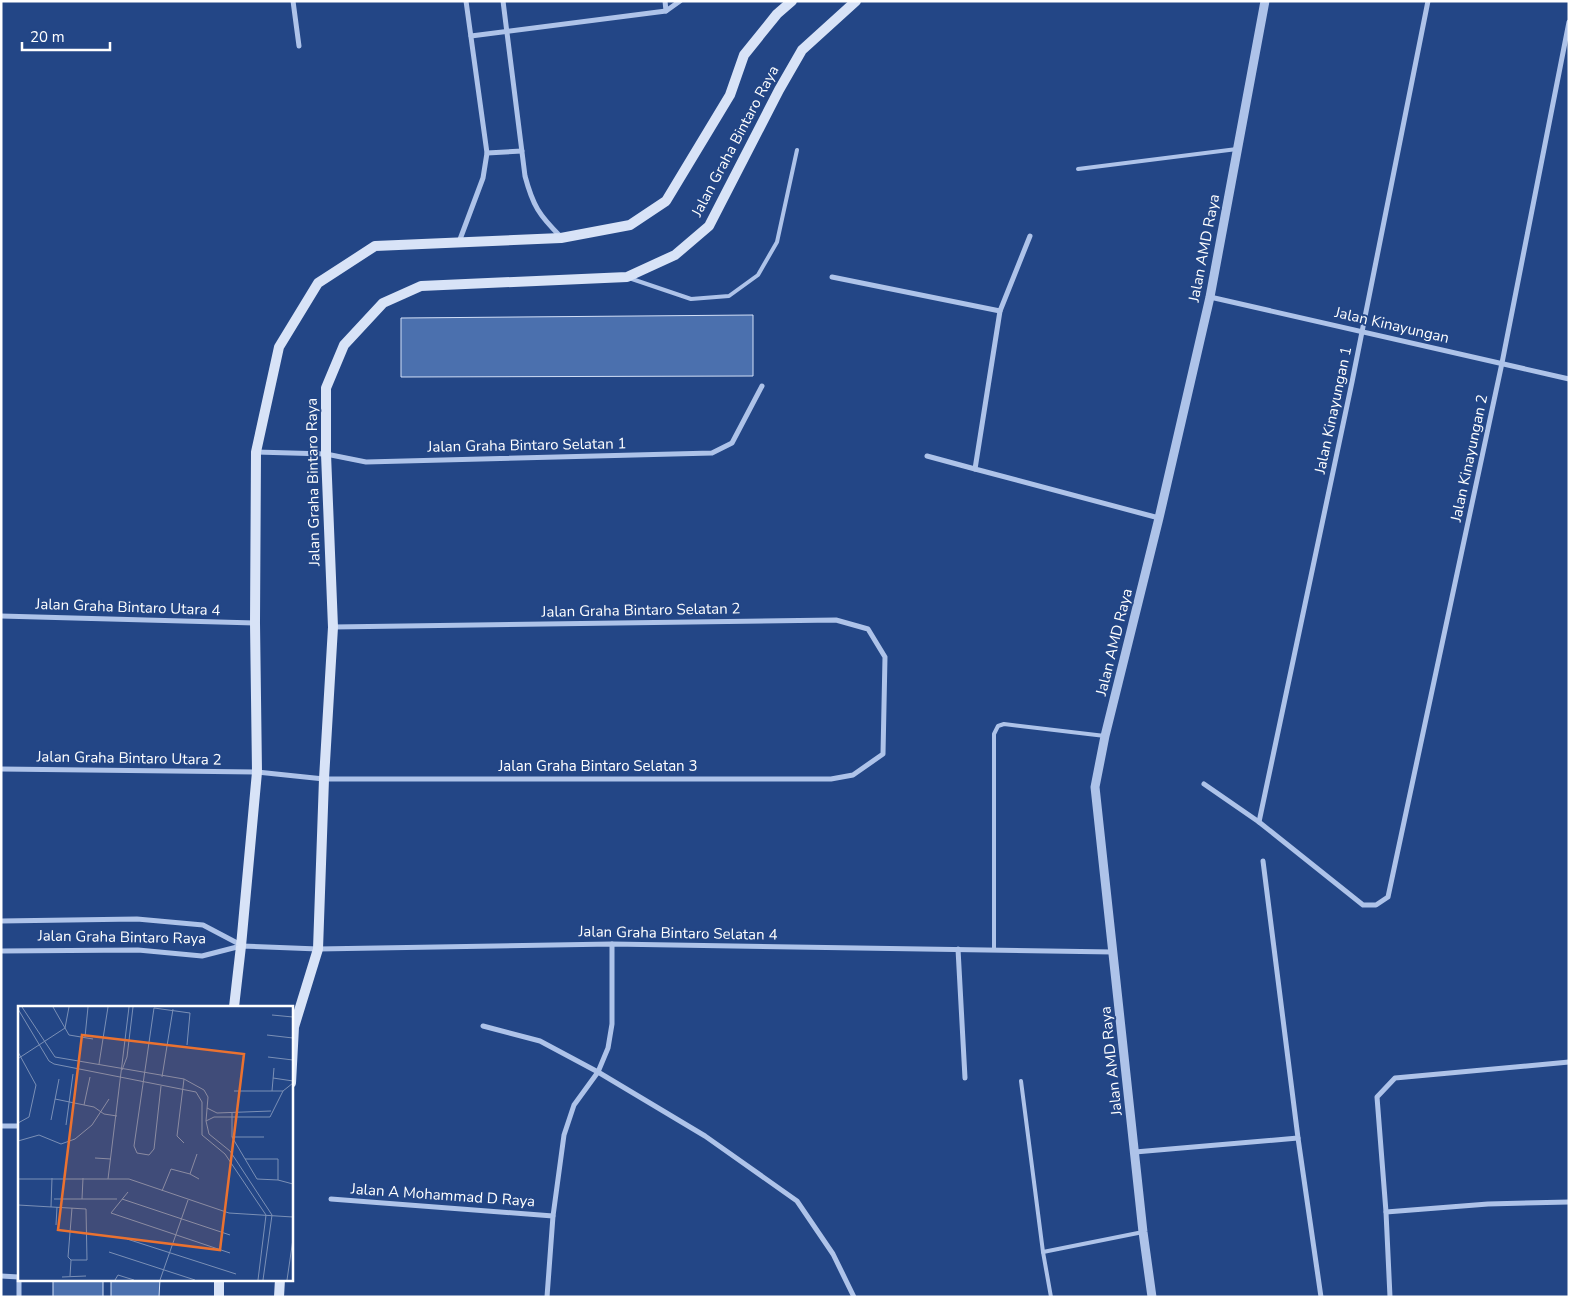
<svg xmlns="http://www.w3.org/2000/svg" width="1570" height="1298" viewBox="0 0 1570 1298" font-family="'Nunito Sans',sans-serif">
<rect width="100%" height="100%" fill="#234686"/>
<!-- building -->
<g fill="#4b70ae" stroke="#d2dff7">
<path d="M753,315V376L401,377V318Z"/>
<rect x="53" y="1279" width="50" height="18"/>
<path d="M111,1279H160L159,1297H111Z"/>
</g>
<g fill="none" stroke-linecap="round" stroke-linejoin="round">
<!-- service -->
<g stroke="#aec3e9" stroke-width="4">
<path d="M1078,169L1237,149"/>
<path d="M629,278L691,299L729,296L758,275L777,242L797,150"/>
<path d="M994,950V734L998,726L1004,724L1105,736"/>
<path d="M1021,1081L1043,1252L1051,1297"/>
<path d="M1043,1252L1143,1232"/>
</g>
<!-- minor -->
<g stroke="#aec3e9" stroke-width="5">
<path d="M293,1L299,46"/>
<path d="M503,1L525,176C533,206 539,215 561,237"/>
<path d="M665,1L666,11"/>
<path d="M471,36L666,11L680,1"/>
<path d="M487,153L522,151"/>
<path d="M459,242L483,178L487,153L466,1"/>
<path d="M832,277L1000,311L1030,236"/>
<path d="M1210,297L1569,379"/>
<path d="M1000,311L975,469L1159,518"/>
<path d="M256,452L326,454L366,462L712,453L732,443L762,386"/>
<path d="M927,456L975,469"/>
<path d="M1,616L255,623"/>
<path d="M1,769L257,772L324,779H831L853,775L883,754L885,657L868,629L836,620L333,627"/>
<path d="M1204,784L1259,822L1363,905H1376L1388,897L1502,363L1569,22"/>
<path d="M1259,822L1352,382L1428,1"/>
<path d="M1263,861L1298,1138L1321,1297"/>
<path d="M1,921L137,919L203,925L241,945"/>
<path d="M958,949L965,1078"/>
<path d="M1,951L138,950L202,956L241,946L318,949L612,944L1113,952"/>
<path d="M483,1026L540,1041L598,1072L705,1136L797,1201L833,1254L854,1297"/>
<path d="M1,1126H19"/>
<path d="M1135,1152L1298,1138"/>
<path d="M331,1199L553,1216"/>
<path d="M1386,1212L1488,1204L1569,1202"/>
<path d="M1,1276L19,1277"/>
<path d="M19,1297V1279"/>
<path d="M547,1297L553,1216L564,1135L574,1105L598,1072L608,1048L612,1024V944"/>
<path d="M1390,1297L1386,1212L1377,1097L1395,1078L1569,1062"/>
</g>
<!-- tertiary -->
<path stroke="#aec3e9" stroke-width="9" d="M1152,1297L1143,1232L1095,787L1105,736L1159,518L1210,297L1265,1"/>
<!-- secondary -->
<g stroke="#d8e3f7" stroke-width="10">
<path d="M234,1007L241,946L257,772L255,623L256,452L279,347L318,283L375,246L561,238L630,225L666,201L730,95L744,55L777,14L792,1"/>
<path d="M291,1083L294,1027L318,949L324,779L333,627L326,454V388L344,345L383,303L421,286L627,277L675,255L709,226L779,90L802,50L856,1"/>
<path d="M219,1297V1279"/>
<path d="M279,1297L280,1279"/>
</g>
</g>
<g text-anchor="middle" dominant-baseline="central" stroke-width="4" stroke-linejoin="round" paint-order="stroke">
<!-- street labels -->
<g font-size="15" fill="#fff" stroke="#234686">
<text transform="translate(735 141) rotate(-62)">Jalan Graha Bintaro Raya</text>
<text transform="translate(1204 248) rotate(-79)">Jalan AMD Raya</text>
<text transform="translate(1392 325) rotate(13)">Jalan Kinayungan</text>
<text transform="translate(1333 410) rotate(-78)">Jalan Kinayungan 1</text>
<text transform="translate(527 445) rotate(-1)">Jalan Graha Bintaro Selatan 1</text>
<text transform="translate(1469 458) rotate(-78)">Jalan Kinayungan 2</text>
<text transform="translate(313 482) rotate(-91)">Jalan Graha Bintaro Raya</text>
<text transform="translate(128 607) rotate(2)">Jalan Graha Bintaro Utara 4</text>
<text transform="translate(641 610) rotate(-1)">Jalan Graha Bintaro Selatan 2</text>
<text transform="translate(1114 642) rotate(-76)">Jalan AMD Raya</text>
<text transform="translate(129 758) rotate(1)">Jalan Graha Bintaro Utara 2</text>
<text x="598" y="766">Jalan Graha Bintaro Selatan 3</text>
<text transform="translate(678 933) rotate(1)">Jalan Graha Bintaro Selatan 4</text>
<text transform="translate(122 937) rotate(1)">Jalan Graha Bintaro Raya</text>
<text transform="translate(1111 1061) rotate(-96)">Jalan AMD Raya</text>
<text transform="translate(443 1195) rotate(4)">Jalan A Mohammad D Raya</text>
</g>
</g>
<!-- overview -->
<g transform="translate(18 1006)">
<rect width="275" height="275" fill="#234686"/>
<path fill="none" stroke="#7b90b6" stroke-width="1" d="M4,1L37,51L166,73L186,84L190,91L188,115L191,128L212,145L254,209L245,274M35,1L51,29L75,33M0,3L31,55L36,58L178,86L184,96V129L207,148L248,209L240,274M254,9L275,11M249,29L275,32M67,31L70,1M0,46L18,79L11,111L0,117M250,51L275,54M1,52L47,22L51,1M81,58L90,1M104,64L109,51L115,1M144,71L155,3M255,72L275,75M166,73L159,130L166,137M143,80L136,143L131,149L119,147L116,140L136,2L172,7L169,39M216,85H265M254,85L256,62M37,93L76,101L86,108L99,110M66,99L72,71M189,102L199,107L253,105M214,107V131L239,173L260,174M33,114L41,73M188,115L196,111H252L265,85L275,77M48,119L55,68M214,131H246M0,135L21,129L43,138L57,133L74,119L91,93M179,148L172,168L181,173M77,152L93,153M227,153H260V174L275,178M0,173H111L211,207L275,211M90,173L111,1M144,185L153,163L172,168M110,186L93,207L212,247M36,193H99M64,193L65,172M104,193L212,229M0,199L68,203L69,254H53M33,201L34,172M38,219L39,201M109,233L218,268M91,246L177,274M52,270L53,254L50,251L54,202M44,271L68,270M97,274L100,269L116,274M142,274L170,194M269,274L275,233"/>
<path fill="#eb7230" fill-opacity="0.15" stroke="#eb7230" stroke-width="2.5" d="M64,29L226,48L202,244L40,224Z"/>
<rect width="275" height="275" fill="none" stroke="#fff" stroke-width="2.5"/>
</g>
<!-- border -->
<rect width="1570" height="1298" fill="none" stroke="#ffffff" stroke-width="5"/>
<!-- scale -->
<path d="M22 42v8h88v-8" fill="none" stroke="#ffffff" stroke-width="2.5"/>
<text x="30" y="42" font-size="15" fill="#ffffff" stroke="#234686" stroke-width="4" paint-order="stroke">20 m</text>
</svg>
